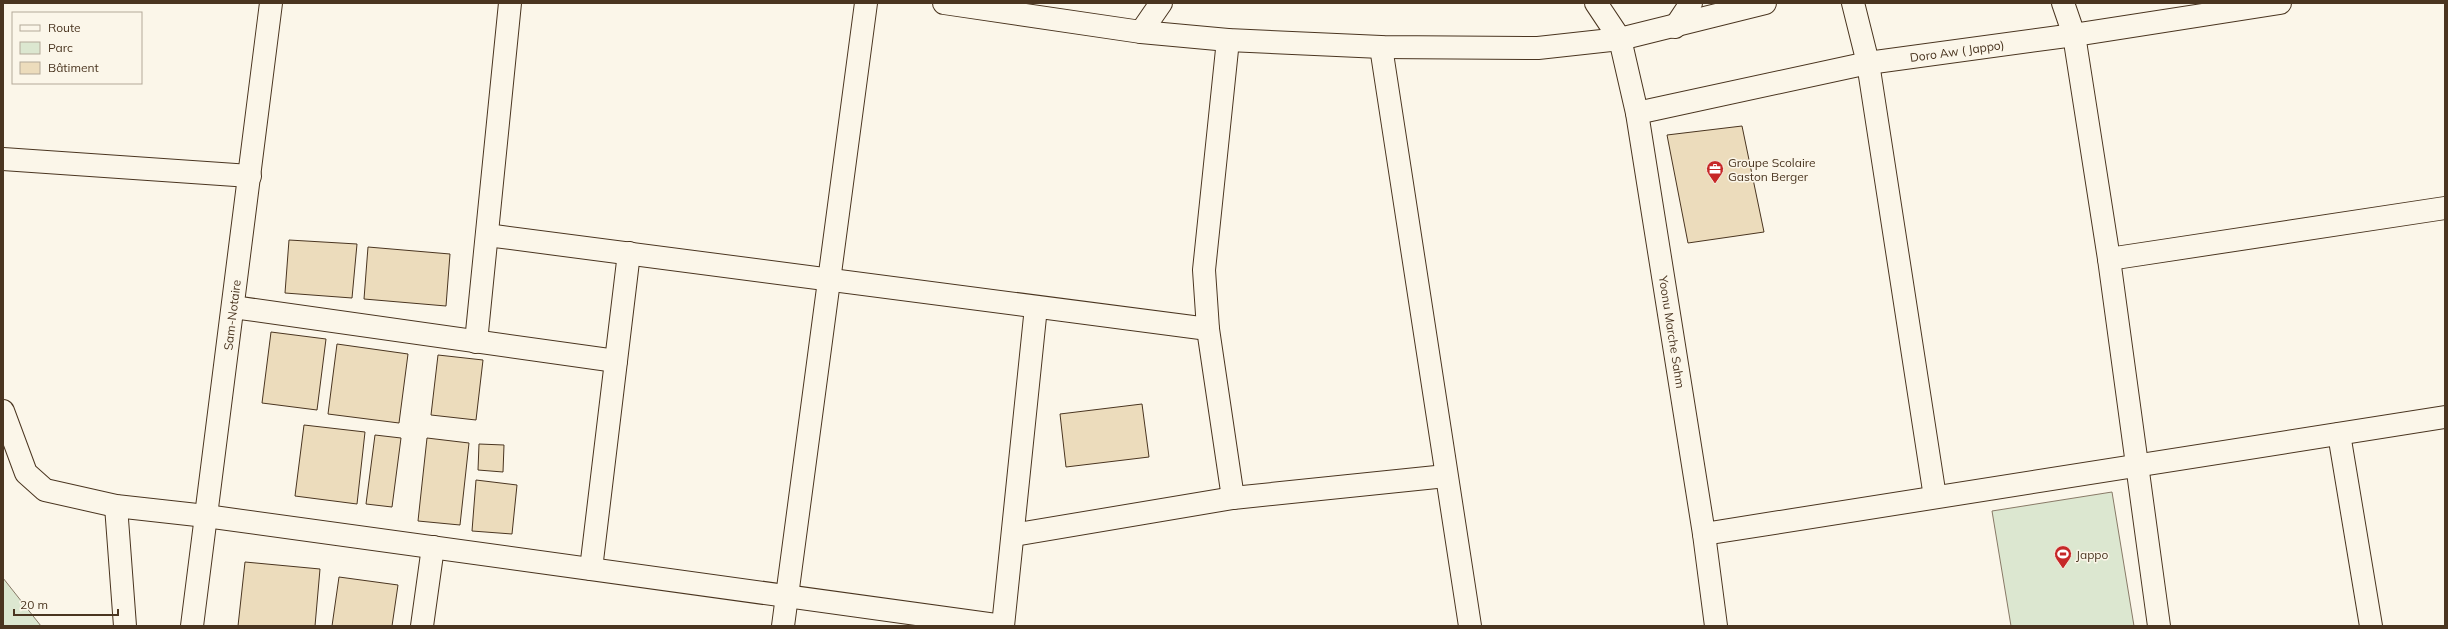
<svg xmlns="http://www.w3.org/2000/svg" width="2448" height="629" viewBox="0 0 2448 629" font-family="Mulish,sans-serif">
<rect width="100%" height="100%" fill="#fbf6e9"/>
<!-- green -->
<g fill="#dce7d0" stroke="#887966">
<path d="M2112,492L2134,626H2011L1992,511Z"/>
<path d="M3,578L41,626H3Z"/>
</g>
<!-- building -->
<g fill="#ecdcbc" stroke="#4a3520">
<path d="M1742,126L1764,232L1688,243L1667,135Z"/>
<path d="M289,240L357,244L352,298L285,293Z"/>
<path d="M368,247L450,254L446,306L364,299Z"/>
<path d="M271,332L326,339L317,410L262,403Z"/>
<path d="M337,344L408,354L399,423L328,414Z"/>
<path d="M438,355L483,360L476,420L431,415Z"/>
<path d="M1142,404L1149,457L1066,467L1060,414Z"/>
<path d="M304,425L365,432L357,504L295,496Z"/>
<path d="M375,435L401,438L392,507L366,504Z"/>
<path d="M427,438L469,443L460,525L418,521Z"/>
<path d="M479,444L504,445L503,472L478,470Z"/>
<path d="M476,480L517,485L512,534L472,531Z"/>
<path d="M245,562L320,569L315,626H238Z"/>
<path d="M339,577L398,585L392,626H332Z"/>
</g>
<g fill="none" stroke-linecap="round" stroke-linejoin="round">
<!-- minor casing -->
<g stroke="#4a3520" stroke-width="24">
<g id="minor">
<path d="M1596,3L1620,39L1637,113L1704,534L1716,626"/>
<path d="M1853,3L1868,63L1935,497"/>
<path d="M2063,3L2074,35L2109,259L2159,626"/>
<path d="M1675,27L1691,3"/>
<path d="M1141,32L1161,3"/>
<path d="M1228,40L1204,270L1208,329L1233,498"/>
<path d="M1381,47L1470,626"/>
<path d="M1637,113L1868,63L2074,35L2280,3"/>
<path d="M3,159L250,176"/>
<path d="M487,235L1208,329"/>
<path d="M2109,259L2445,208"/>
<path d="M233,307L616,361"/>
<path d="M476,342L510,3"/>
<path d="M3,411L26,473L45,490L116,506L206,516L1003,626"/>
<path d="M2339,434L2371,626"/>
<path d="M116,506L125,626"/>
<path d="M1704,534L2445,417"/>
<path d="M1013,535L1233,498L1446,476"/>
<path d="M591,569L629,253"/>
<path d="M192,626L271,3"/>
<path d="M422,626L433,547"/>
<path d="M783,626L866,3"/>
<path d="M1003,626L1036,307"/>
</g>
</g>
<!-- major casing -->
<g stroke="#4a3520" stroke-width="24">
<path id="major" d="M944,3L1141,32L1228,40L1381,47L1538,48L1620,39L1765,3"/>
</g>
<!-- minor -->
<use href="#minor" stroke="#fbf6e9" stroke-width="22"/>
<!-- major -->
<use href="#major" stroke="#fbf6e9" stroke-width="22"/>
</g>
<!-- icons -->
<defs>
<g id="office-pin" transform="scale(0.9)"><path d="M0 17L-7.5 6A9.5 9.5 0 1 1 7.5 6Z" fill="#c62828" stroke="#fbf6e9"/><path d="M-6-3h4V-5.5h4V-3h4V5H-6ZM-1-4.5V-3h2v-1.5ZM-6 0V1H6V0Z" fill="#fff"/></g>
<g id="stadium-pin" transform="scale(0.9)"><path d="M0 17L-7.5 6A9.5 9.5 0 1 1 7.5 6Z" fill="#c62828" stroke="#fbf6e9"/><path d="M0-5a6.5 5 0 1 0 0 10a6.5 5 0 1 0 0-10ZM-3.5-1.8h7v3.6h-7Z" fill="#fff"/></g>
</defs>
<g fill-rule="evenodd">
<use href="#office-pin" x="1715" y="169"/>
<use href="#stadium-pin" x="2063" y="554"/>
</g>
<g text-anchor="middle" dominant-baseline="central" stroke-width="3" stroke-linejoin="round" paint-order="stroke">
<!-- street labels -->
<g font-size="12" fill="#4a3520" stroke="#fbf6e9">
<text transform="translate(1957 51) rotate(-8)">Doro Aw ( Jappo)</text>
<text transform="translate(232 315) rotate(-83)">Sam-Notaire</text>
<text transform="translate(1672 332) rotate(81)">Yoonu Marche Sahm</text>
</g>
<!-- poi labels -->
<g font-size="12" fill="#4a3520" stroke="#fbf6e9" text-anchor="start">
<text x="1728" y="162">Groupe Scolaire<tspan x="1728" dy="14">Gaston Berger</tspan></text>
<text x="2076" y="554">Jappo</text>
</g>
</g>
<!-- border -->
<rect width="2448" height="629" fill="none" stroke="#4a3520" stroke-width="8"/>
<!-- legend -->
<rect x="12" y="12" width="130" height="72" fill="#fbf6e9" stroke="#b4a999"/>
<rect x="20" y="25" width="20" height="6" fill="#fbf6e9" stroke="#b4a999"/>
<text x="48" y="32" font-size="12" fill="#4a3520">Route</text>
<rect x="20" y="42" width="20" height="12" fill="#dce7d0" stroke="#b4a999"/>
<text x="48" y="52" font-size="12" fill="#4a3520">Parc</text>
<rect x="20" y="62" width="20" height="12" fill="#ecdcbc" stroke="#b4a999"/>
<text x="48" y="72" font-size="12" fill="#4a3520">Bâtiment</text>
<!-- scale -->
<path d="M14 609v6h104v-6" fill="none" stroke="#4a3520" stroke-width="2"/>
<text x="20" y="609" font-size="12" fill="#4a3520" stroke="#fbf6e9" stroke-width="3" paint-order="stroke">20 m</text>
</svg>
